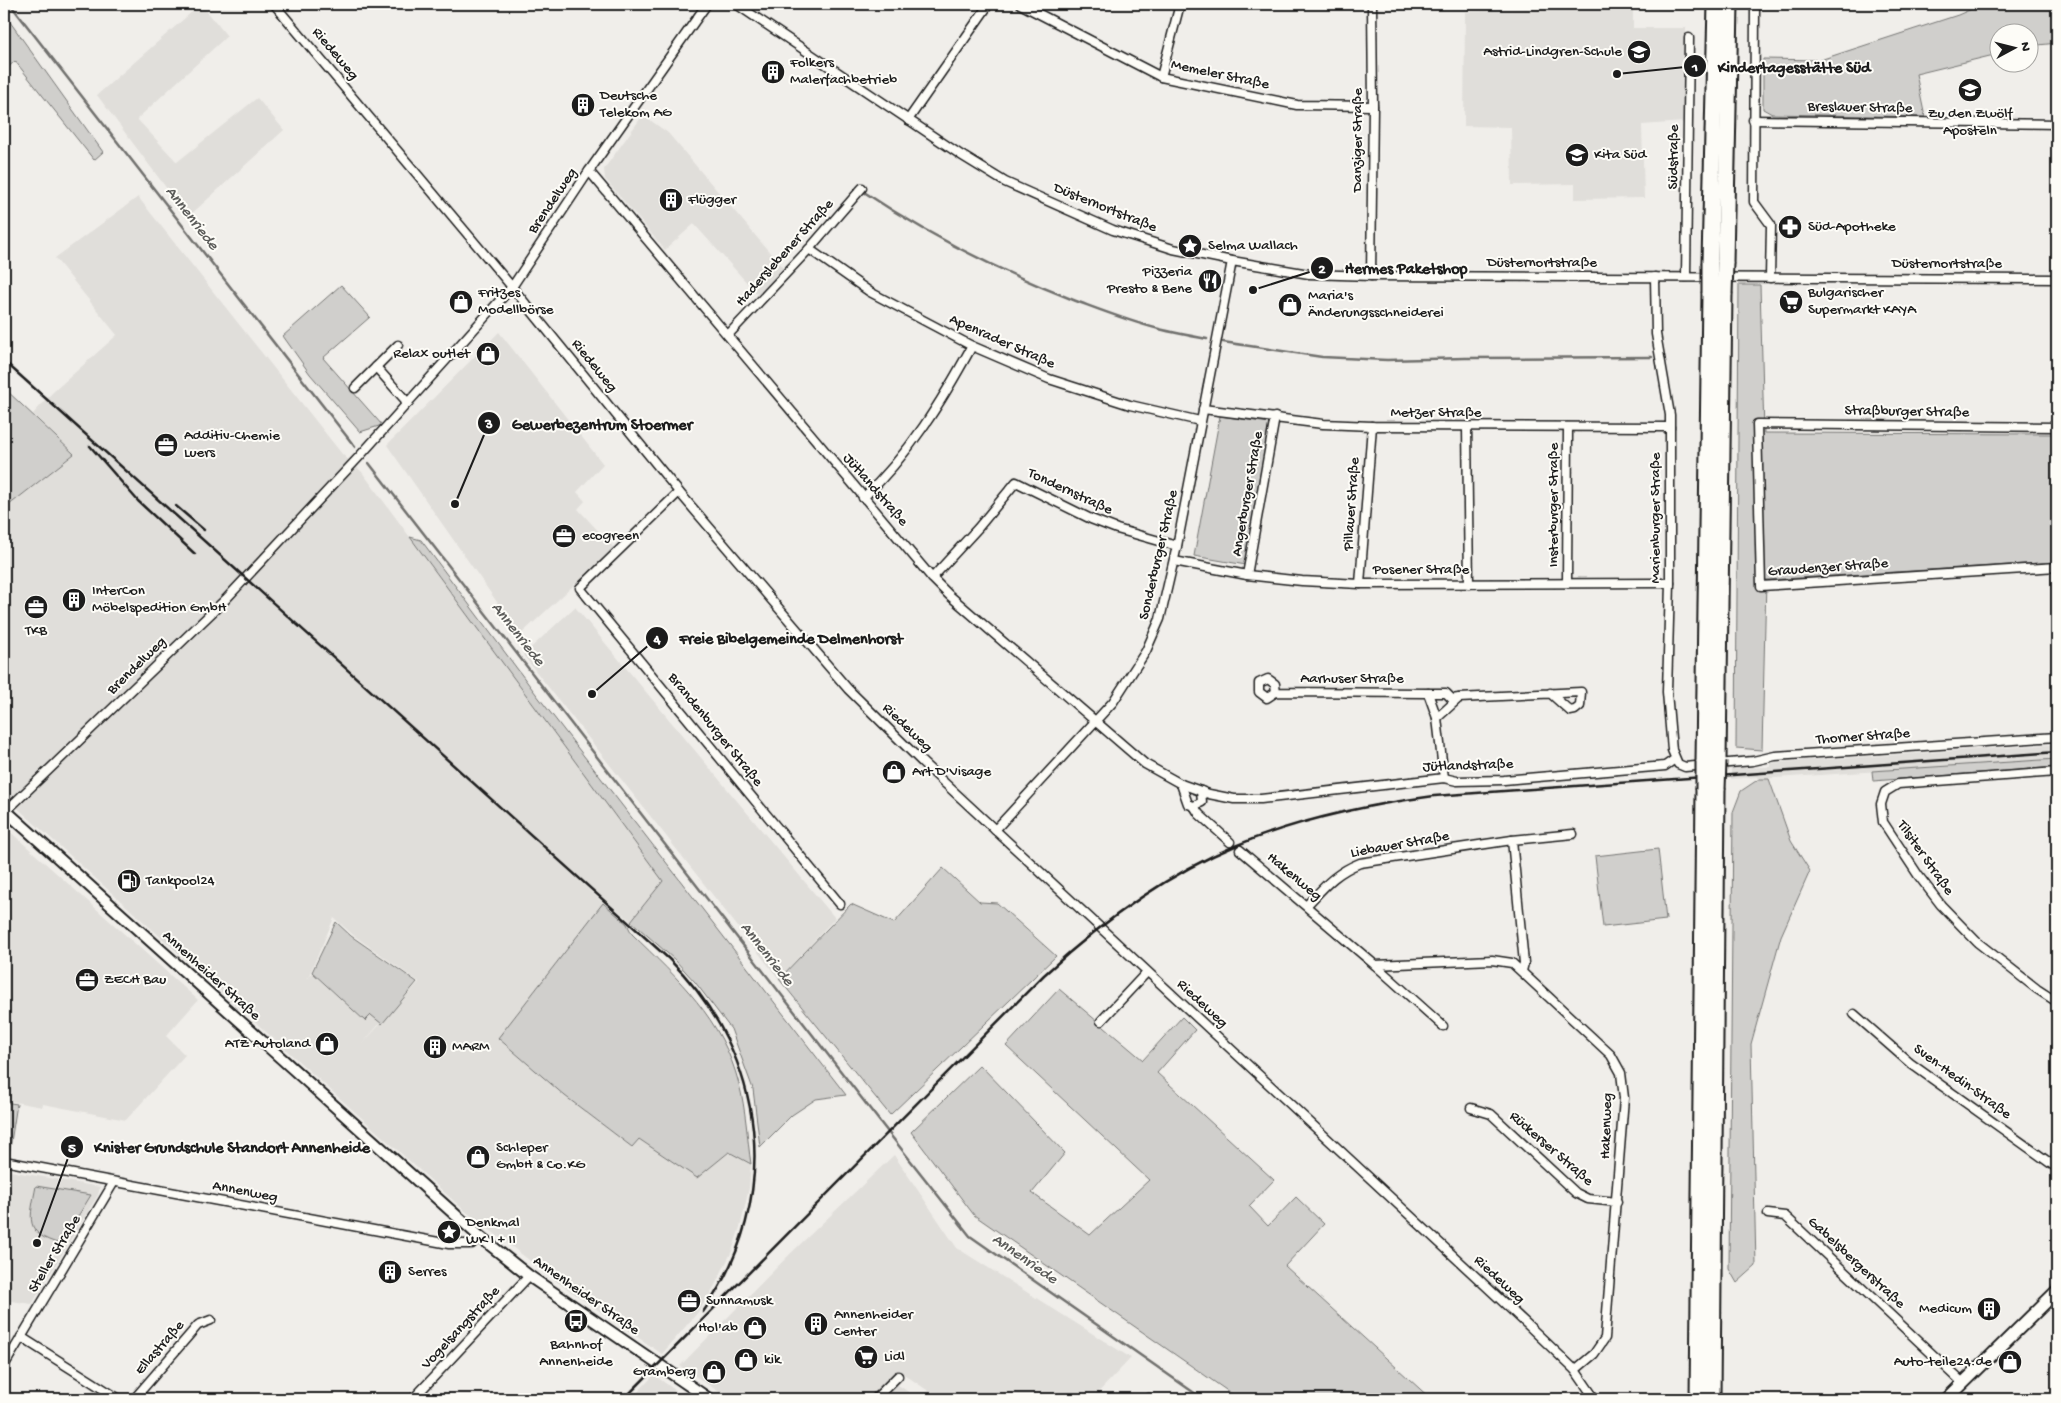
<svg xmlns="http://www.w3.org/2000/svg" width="2061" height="1403" viewBox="0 0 2061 1403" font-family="'Gochi Hand',sans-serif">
<rect width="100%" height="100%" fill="#f0eeea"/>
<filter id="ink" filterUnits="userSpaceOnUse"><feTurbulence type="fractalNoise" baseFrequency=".02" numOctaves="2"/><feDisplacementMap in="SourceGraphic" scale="10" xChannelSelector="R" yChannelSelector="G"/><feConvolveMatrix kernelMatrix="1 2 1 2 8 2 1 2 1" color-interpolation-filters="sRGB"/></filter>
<g filter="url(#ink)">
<!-- built -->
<g fill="#e0deda" fill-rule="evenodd">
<path d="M201,4L227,36L137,119L177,162L257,98L284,130L188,217L97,95Z"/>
<path d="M1633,5V28H1686L1684,122L1642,125L1644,198L1575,199V184L1512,185L1511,127L1464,126L1465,12Z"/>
<path d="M643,115L668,133L783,268L758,295L694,224L665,250L605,179L604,169Z"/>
<path d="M138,197L342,454L362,472L663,881L631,921L557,860L603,903L498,1038L565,1096L632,1147L639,1139L697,1177L730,1152L751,1164L749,1188L741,1224L732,1251L713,1289L699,1311L662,1354L559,1283L465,1211L4,796V509L74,454L33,414L52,393L117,335L55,258ZM334,918L353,935L419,982L362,1044L381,1022L371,1014L365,1021L312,972L307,980Z"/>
<path d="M499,332L603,464L577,492L585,501L578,509L614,548L520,635L387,445Z"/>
<path d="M575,607L835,918L779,979L523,655Z"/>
<path d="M2057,744V759L1759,779L1757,777L1731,779V768L1770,767V763Z"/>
<path d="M6,828L198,1000L166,1036L185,1055L126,1120L43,1104L42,1107L4,1100V830Z"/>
<path d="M894,1155L957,1248L1131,1358L1092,1399H940L898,1370L889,1379L919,1399H730L680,1366L790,1254Z"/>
<path d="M4,1170L100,1187L98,1195L32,1304L4,1300Z"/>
<path d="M654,1375L675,1390L666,1399H631Z"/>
</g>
<!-- green -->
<g fill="#d0cfcc" stroke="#767674">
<path d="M1983,4H2057V43L2029,46L2028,32H1998V54L1916,74L1925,117L1772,114L1763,109V59L1820,60L1958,15Z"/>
<path d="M5,15L103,152L94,160L15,61L4,71Z"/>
<path d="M341,285L370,317L323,358L382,425L360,432L310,374L283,336Z"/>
<path d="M1739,285H1760L1764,433L2057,434V562L1766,580L1762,750L1736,748Z"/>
<path d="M4,388L74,454L4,509Z"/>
<path d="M1220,416L1269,423L1246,565L1194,556Z"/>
<path d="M410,537L421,540L536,694L846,1095L816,1099L792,1115L760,1147L753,1089L731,1029L695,982L675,960L631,921L663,881Z"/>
<path d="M2057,759V767L1873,781L1872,771Z"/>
<path d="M1759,779H1769L1791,841L1810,871L1781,936L1751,1044L1756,1266L1737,1283L1729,1269L1733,812L1741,791Z"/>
<path d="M1658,849L1666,920L1603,927L1595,856Z"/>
<path d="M943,868L980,902L997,903L1056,956L890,1115L779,979L851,904L894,923Z"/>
<path d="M603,903L627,924L632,934C679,980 722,1018 739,1084C746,1110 747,1138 751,1164L729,1152L697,1178L639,1139L632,1147L565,1096L498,1038Z"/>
<path d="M336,922L351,936L417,982L382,1024L371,1015L365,1021L312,972Z"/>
<path d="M1059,989L1143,1060L1182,1017L1195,1030L1157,1073L1274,1180L1249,1206L1268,1226L1296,1197L1324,1224L1285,1266L1431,1399H1239L974,1215L911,1132L980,1065L1065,1153L1032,1193L1090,1235L1149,1180L1006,1046Z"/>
<path d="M4,1102L17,1104L9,1155L4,1154Z"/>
<path d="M36,1186L91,1195L61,1244C23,1234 30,1218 36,1186Z"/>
</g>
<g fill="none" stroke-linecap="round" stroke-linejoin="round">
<!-- stream -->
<g stroke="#706f6d" stroke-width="2.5">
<path d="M10,4L355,447"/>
<path d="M864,192C931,237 1001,272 1076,301C1103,311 1131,322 1159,329C1175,333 1191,336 1207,339"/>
<path d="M1223,342L1322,357L1387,360L1465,358L1652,357"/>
<path d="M369,463L884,1127L970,1236L1203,1399"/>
</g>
<!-- minor casing -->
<g stroke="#1c1c1c" stroke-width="11">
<g id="minor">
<path d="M274,4L512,287L679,492L848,689L922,762L1530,1327L1575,1370L1595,1399"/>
<path d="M736,4L961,155L1005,182L1113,230L1173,249L1232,261L1309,274L1371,276L2057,279"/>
<path d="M1020,4L1161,77L1297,105L1373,106"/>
<path d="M1755,4L1754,202L1771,225L1770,278"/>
<path d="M1161,77L1180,4"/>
<path d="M908,120L989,4"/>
<path d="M1753,120L2057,124"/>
<path d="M589,171L932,578L949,595L1145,764L1181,784L1209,794L1234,799H1261L1444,778L1457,781L1504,780L1665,766L1675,759"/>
<path d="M809,249L870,292L972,346L1049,379L1130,405L1200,421"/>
<path d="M1371,276L1373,106L1372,4"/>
<path d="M1655,277L1656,334L1670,415V583L1667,692L1672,750L1678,764L1685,767L1706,765"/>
<path d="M1686,277L1689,38"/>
<path d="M728,335L809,249L862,188"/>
<path d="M376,367L408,403"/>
<path d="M355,388L398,345"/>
<path d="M1203,409L1323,424L1372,426L1670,427"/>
<path d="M1467,427L1469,584"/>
<path d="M2057,427L1757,424L1761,586L2057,567"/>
<path d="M679,492L580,588L840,904"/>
<path d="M863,498C909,455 942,401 972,346"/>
<path d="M1174,561L1247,575L1302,581L1360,584L1670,583"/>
<path d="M1247,575L1275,417"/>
<path d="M932,578L978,528L1016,482L1091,519L1117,529L1177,546"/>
<path d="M1567,583L1568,427"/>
<path d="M1360,584L1372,426"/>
<path d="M1276,692L1275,684L1268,679L1259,683V692L1267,698L1276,692L1428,693L1437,718"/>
<path d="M1428,693H1446L1452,699L1459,698"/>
<path d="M1717,764L1753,761L1775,756L2057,737"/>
<path d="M2057,772L1898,784L1885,792L1881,804L1883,822L1918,875L1941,905L1977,942L2037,989L2057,1002"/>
<path d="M1444,778L1437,718L1459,698L1581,692L1580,706L1575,710L1570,711L1550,693"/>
<path d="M1181,784L1188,804L1194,806L1202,802L1201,791"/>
<path d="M1194,806L1199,814L1230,842"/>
<path d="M4,813L226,599L358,458L512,287L589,171L707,4"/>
<path d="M995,830L1113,702L1146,651L1160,619L1177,546L1232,261"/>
<path d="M1512,840L1524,963L1522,971"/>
<path d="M1240,850L1375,965L1492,960L1512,963L1611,1055L1621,1073L1624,1098L1605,1338L1594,1354L1575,1370"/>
<path d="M1307,905C1325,886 1335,873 1360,863L1512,840L1573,834"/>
<path d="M1375,965L1443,1026"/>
<path d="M1854,1014L1910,1063L2057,1168"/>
<path d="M1101,1021L1147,972"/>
<path d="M1471,1108L1491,1114L1576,1193L1588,1199L1617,1202"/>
<path d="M4,1161L449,1244H472L479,1236"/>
<path d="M1768,1214L1785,1216L1963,1383"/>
<path d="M21,1337L119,1399"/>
<path d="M4,1366L114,1182"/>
<path d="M134,1399L198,1325L211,1320"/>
<path d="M413,1399L529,1276"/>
<path d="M875,1399L898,1376"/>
<path d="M1148,1399L1149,1398"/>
</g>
</g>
<!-- tertiary casing -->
<g stroke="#1c1c1c" stroke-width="14">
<path id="tertiary" d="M6,811L479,1236L529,1276L709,1399"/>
</g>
<!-- secondary casing -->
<g stroke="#1c1c1c" stroke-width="15">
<path id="secondary" d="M1947,1399L2057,1291"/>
</g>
<!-- motorway casing -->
<g stroke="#1c1c1c" stroke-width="19">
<g id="motorway">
<path d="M1710,262L1716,4"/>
<path d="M1725,263L1730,4"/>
<path d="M1718,761L1724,294"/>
<path d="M1704,762L1710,293"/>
<path d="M1698,1399L1704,789"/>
<path d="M1712,1399L1717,789"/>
</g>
</g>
<!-- minor -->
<use href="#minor" stroke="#fdfcf7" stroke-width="8"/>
<!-- tertiary -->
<use href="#tertiary" stroke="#fdfcf7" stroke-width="10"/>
<!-- secondary -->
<use href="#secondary" stroke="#fdfcf7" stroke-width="11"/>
<!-- motorway -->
<use href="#motorway" stroke="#fdfcf7" stroke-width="15"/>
<!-- rail -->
<g stroke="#1c1c1c" stroke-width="2.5">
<path d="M4,361L669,959C767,1056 784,1199 703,1312"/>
<path d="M90,446L138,501L195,554"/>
<path d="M176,506L204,530"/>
<path d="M624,1399L1044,975C1101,923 1165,875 1235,846C1299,819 1366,805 1434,796L2057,752"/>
</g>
<!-- motorway-bridge casing -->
<g stroke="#1c1c1c" stroke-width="19" stroke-linecap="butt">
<g id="motorway-bridge">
<path d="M1710,293V262"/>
<path d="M1724,294L1725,263"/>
<path d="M1704,789V762"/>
<path d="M1717,789L1718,761"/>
</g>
</g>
<!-- motorway-bridge -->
<use href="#motorway-bridge" stroke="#fdfcf7" stroke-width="15"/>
</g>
</g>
<!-- icons -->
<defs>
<g id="school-disc" transform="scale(1.25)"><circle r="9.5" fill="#1c1c1c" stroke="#fdfcf7"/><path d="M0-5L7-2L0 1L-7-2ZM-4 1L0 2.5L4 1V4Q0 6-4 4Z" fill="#fff"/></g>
<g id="building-disc" transform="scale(1.25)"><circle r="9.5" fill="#1c1c1c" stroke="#fdfcf7"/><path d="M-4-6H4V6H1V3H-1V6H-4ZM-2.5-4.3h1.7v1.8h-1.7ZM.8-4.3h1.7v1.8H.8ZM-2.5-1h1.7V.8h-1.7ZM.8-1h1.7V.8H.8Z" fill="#fff"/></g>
<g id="pharmacy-disc" transform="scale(1.25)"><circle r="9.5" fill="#1c1c1c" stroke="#fdfcf7"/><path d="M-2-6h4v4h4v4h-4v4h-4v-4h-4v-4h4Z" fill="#fff"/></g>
<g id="sight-disc" transform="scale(1.25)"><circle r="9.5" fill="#1c1c1c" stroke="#fdfcf7"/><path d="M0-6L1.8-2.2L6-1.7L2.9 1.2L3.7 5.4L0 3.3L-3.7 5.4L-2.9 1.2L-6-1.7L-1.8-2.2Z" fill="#fff"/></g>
<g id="restaurant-disc" transform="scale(1.25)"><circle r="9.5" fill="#1c1c1c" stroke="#fdfcf7"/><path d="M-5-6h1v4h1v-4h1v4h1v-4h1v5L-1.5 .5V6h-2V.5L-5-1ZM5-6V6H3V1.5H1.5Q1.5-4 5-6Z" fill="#fff"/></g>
<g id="shop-disc" transform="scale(1.25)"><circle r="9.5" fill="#1c1c1c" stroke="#fdfcf7"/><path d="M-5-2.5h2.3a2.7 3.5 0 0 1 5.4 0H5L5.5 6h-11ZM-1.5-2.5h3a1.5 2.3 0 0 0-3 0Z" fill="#fff"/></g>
<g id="supermarket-disc" transform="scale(1.25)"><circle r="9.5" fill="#1c1c1c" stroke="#fdfcf7"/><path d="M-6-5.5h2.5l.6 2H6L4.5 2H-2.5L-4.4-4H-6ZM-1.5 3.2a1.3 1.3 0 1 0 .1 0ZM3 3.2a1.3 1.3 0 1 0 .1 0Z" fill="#fff"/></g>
<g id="office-disc" transform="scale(1.25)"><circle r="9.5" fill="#1c1c1c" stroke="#fdfcf7"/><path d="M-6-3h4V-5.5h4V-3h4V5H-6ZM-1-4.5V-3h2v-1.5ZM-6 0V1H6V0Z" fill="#fff"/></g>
<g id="fuel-disc" transform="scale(1.25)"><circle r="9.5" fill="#1c1c1c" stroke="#fdfcf7"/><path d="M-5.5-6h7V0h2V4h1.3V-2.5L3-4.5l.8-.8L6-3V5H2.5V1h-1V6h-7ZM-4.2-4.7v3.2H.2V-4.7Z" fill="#fff"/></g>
<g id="bus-disc" transform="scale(1.25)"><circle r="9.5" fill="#1c1c1c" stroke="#fdfcf7"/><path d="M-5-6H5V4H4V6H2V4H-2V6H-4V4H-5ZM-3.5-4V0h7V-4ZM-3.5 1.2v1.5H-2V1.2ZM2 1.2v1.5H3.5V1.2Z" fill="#fff"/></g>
</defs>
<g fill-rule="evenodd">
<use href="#school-disc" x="1639" y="52"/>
<use href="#building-disc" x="773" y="72"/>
<use href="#school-disc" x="1970" y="90"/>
<use href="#building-disc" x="583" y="105"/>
<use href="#school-disc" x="1577" y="155"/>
<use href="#building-disc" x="671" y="200"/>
<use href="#pharmacy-disc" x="1790" y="227"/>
<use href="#sight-disc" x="1190" y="246"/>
<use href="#restaurant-disc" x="1210" y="281"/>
<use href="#shop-disc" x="461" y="302"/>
<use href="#supermarket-disc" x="1791" y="302"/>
<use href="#shop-disc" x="1290" y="305"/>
<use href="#shop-disc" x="488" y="354"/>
<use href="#office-disc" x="166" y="445"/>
<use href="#office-disc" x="564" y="536"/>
<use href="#building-disc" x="74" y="600"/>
<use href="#office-disc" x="36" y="607"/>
<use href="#shop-disc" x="894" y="772"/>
<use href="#fuel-disc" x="129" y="881"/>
<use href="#office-disc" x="87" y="980"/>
<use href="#shop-disc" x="327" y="1044"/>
<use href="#building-disc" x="435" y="1047"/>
<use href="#shop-disc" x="478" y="1157"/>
<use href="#sight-disc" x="449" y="1232"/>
<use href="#building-disc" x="390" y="1272"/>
<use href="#office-disc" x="689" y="1301"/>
<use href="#building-disc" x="1989" y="1309"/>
<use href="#bus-disc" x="576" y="1321"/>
<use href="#building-disc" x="816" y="1324"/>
<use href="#shop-disc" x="755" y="1328"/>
<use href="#supermarket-disc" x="866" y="1357"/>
<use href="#shop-disc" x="746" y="1360"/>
<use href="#shop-disc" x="2010" y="1362"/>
<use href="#shop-disc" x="714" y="1372"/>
</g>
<g text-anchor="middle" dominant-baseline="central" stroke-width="4" stroke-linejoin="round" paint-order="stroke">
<!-- poi labels -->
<g font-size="15" fill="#1c1c1c" stroke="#fdfcf7" text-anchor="start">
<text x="1622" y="52" text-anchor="end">Astrid-Lindgren-Schule</text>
<text x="790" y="63">Folkers<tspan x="790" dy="17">Malerfachbetrieb</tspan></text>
<text x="600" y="96">Deutsche<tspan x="600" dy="17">Telekom AG</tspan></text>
<text x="1970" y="114" text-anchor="middle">Zu den Zwölf<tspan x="1970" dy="17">Aposteln</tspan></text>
<text x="1594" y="155">Kita Süd</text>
<text x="688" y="200">Flügger</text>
<text x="1808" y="227">Süd-Apotheke</text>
<text x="1208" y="246">Selma Wallach</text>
<text x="1192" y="272" text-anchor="end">Pizzeria<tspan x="1192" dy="17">Presto &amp; Bene</tspan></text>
<text x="478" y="293">Fritzes<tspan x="478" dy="17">Modellbörse</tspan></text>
<text x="1808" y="293">Bulgarischer<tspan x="1808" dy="17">Supermarkt KAYA</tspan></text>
<text x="1308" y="296">Maria's<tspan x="1308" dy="17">Änderungsschneiderei</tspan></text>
<text x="470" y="354" text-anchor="end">Relax outlet</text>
<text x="184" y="436">Additiv-Chemie<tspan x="184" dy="17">Luers</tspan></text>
<text x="582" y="536">ecogreen</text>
<text x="92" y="591">InterCon<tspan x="92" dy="17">Möbelspedition GmbH</tspan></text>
<text x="36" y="631" text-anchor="middle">TKB</text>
<text x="912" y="772">Art D'Visage</text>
<text x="146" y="881">Tankpool24</text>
<text x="104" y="980">ZECH Bau</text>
<text x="310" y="1044" text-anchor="end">ATZ Autoland</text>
<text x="452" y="1047">MARM</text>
<text x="496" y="1148">Schleper<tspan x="496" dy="17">GmbH &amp; Co.KG</tspan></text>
<text x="466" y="1223">Denkmal<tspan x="466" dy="17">WK I + II</tspan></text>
<text x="408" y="1272">Serres</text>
<text x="706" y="1301">Sunnamusk</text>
<text x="1972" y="1309" text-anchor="end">Medicum</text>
<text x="834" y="1315">Annenheider<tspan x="834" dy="17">Center</tspan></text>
<text x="738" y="1328" text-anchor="end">Hol'ab</text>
<text x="576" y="1345" text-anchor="middle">Bahnhof<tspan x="576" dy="17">Annenheide</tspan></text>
<text x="884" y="1357">Lidl</text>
<text x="764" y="1360">kik</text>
<text x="1992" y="1362" text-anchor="end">Auto-teile24.de</text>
<text x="696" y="1372" text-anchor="end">Gramberg</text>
</g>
<!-- street labels -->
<g font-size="15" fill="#1c1c1c" stroke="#fdfcf7">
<text transform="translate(335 54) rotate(50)">Riedeweg</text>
<text transform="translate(1220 75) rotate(12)">Memeler Straße</text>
<text transform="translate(1860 108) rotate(1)">Breslauer Straße</text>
<text transform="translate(1358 140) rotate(-90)">Danziger Straße</text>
<text transform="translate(1674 157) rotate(-89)">Südstraße</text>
<text transform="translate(553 201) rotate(-56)">Brendelweg</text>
<text transform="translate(1105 208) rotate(22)">Düsternortstraße</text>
<text transform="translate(785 253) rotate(-48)">Haderslebener Straße</text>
<text x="1542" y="263">Düsternortstraße</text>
<text x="1947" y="264">Düsternortstraße</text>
<text transform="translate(1002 342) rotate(24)">Apenrader Straße</text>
<text transform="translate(594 366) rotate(51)">Riedeweg</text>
<text transform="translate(1907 412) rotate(1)">Straßburger Straße</text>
<text x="1436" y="413">Metzer Straße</text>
<text transform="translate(875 490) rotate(49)">Jütlandstraße</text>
<text transform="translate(1070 492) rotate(25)">Tondernstraße</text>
<text transform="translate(1248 494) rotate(-80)">Angerburger Straße</text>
<text transform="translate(1352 504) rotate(-86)">Pillauer Straße</text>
<text transform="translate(1554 505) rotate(-90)">Insterburger Straße</text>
<text transform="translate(1656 518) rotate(-90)">Marienburger Straße</text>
<text transform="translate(1159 555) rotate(-77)">Sonderburger Straße</text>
<text transform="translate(1828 568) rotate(-4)">Graudenzer Straße</text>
<text x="1421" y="570">Posener Straße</text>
<text transform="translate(137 666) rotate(-44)">Brendelweg</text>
<text x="1352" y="679">Aarhuser Straße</text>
<text transform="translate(907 728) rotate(44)">Riedeweg</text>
<text transform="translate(715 730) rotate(51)">Brandenburger Straße</text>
<text transform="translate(1863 737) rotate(-4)">Thorner Straße</text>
<text transform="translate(1468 766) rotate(-2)">Jütlandstraße</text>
<text transform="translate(1400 845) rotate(-10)">Liebauer Straße</text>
<text transform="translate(1925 858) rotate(55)">Tilsiter Straße</text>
<text transform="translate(1294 877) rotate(40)">Hakenweg</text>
<text transform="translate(211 976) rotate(42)">Annenheider Straße</text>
<text transform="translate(1202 1004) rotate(43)">Riedeweg</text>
<text transform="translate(1962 1082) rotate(36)">Sven-Hedin-Straße</text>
<text transform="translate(1607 1126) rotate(-88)">Hakenweg</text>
<text transform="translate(1551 1149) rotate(41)">Rückerser Straße</text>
<text transform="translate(245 1192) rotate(11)">Annenweg</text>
<text transform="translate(55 1254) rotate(-59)">Steller Straße</text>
<text transform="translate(1856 1263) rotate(43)">Gabelsbergerstraße</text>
<text transform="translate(1499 1280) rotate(43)">Riedeweg</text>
<text transform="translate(586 1296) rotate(35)">Annenheider Straße</text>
<text transform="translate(461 1328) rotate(-47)">Vogelsangstraße</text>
<text transform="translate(160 1348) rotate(-49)">Ellastraße</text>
</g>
<!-- water labels -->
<g font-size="16" font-style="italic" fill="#5b5b59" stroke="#fdfcf7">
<text transform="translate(191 219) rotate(52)">Annenriede</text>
<text transform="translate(517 635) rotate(52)">Annenriede</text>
<text transform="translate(766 955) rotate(52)">Annenriede</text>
<text transform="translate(1024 1260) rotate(35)">Annenriede</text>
</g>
</g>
<!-- callouts -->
<path fill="none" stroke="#1c1c1c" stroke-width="2" d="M1617 74L1695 66M1253 290L1322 268M455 504L489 423M592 694L657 638M37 1243L72 1147"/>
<g fill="#1c1c1c" stroke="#fdfcf7" stroke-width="2">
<circle cx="1617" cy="74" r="5"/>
<circle cx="1253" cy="290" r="5"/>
<circle cx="455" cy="504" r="5"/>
<circle cx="592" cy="694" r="5"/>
<circle cx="37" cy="1243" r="5"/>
<circle cx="1695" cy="66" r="12"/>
<circle cx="1322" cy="268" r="12"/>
<circle cx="489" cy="423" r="12"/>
<circle cx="657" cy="638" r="12"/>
<circle cx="72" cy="1147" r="12"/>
</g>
<g font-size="15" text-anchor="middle" font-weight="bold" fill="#fff">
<text x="1695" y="71">1</text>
<text x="1322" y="273">2</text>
<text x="489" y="428">3</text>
<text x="657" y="643">4</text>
<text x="72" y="1152">5</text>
</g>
<g font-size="16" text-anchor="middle" font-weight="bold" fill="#1c1c1c" stroke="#fdfcf7" stroke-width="4" stroke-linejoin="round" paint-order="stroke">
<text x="1794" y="72">Kindertagesstätte Süd</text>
<text x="1406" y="273">Hermes Paketshop</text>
<text x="602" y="429">Gewerbezentrum Stoermer</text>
<text x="791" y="643">Freie Bibelgemeinde Delmenhorst</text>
<text x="232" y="1152">Knister Grundschule Standort Annenheide</text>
</g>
<!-- margin -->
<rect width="2061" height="1403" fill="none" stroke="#fdfcf7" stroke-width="20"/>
<rect x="10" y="10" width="2041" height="1383" fill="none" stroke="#1c1c1c" stroke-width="2" filter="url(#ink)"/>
<!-- north arrow -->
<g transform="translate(2014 48) rotate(83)"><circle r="24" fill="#fdfcf7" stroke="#a3a29f"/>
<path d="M0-4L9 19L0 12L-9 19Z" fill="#1c1c1c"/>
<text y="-8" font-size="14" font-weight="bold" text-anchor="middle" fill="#1c1c1c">N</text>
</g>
</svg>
